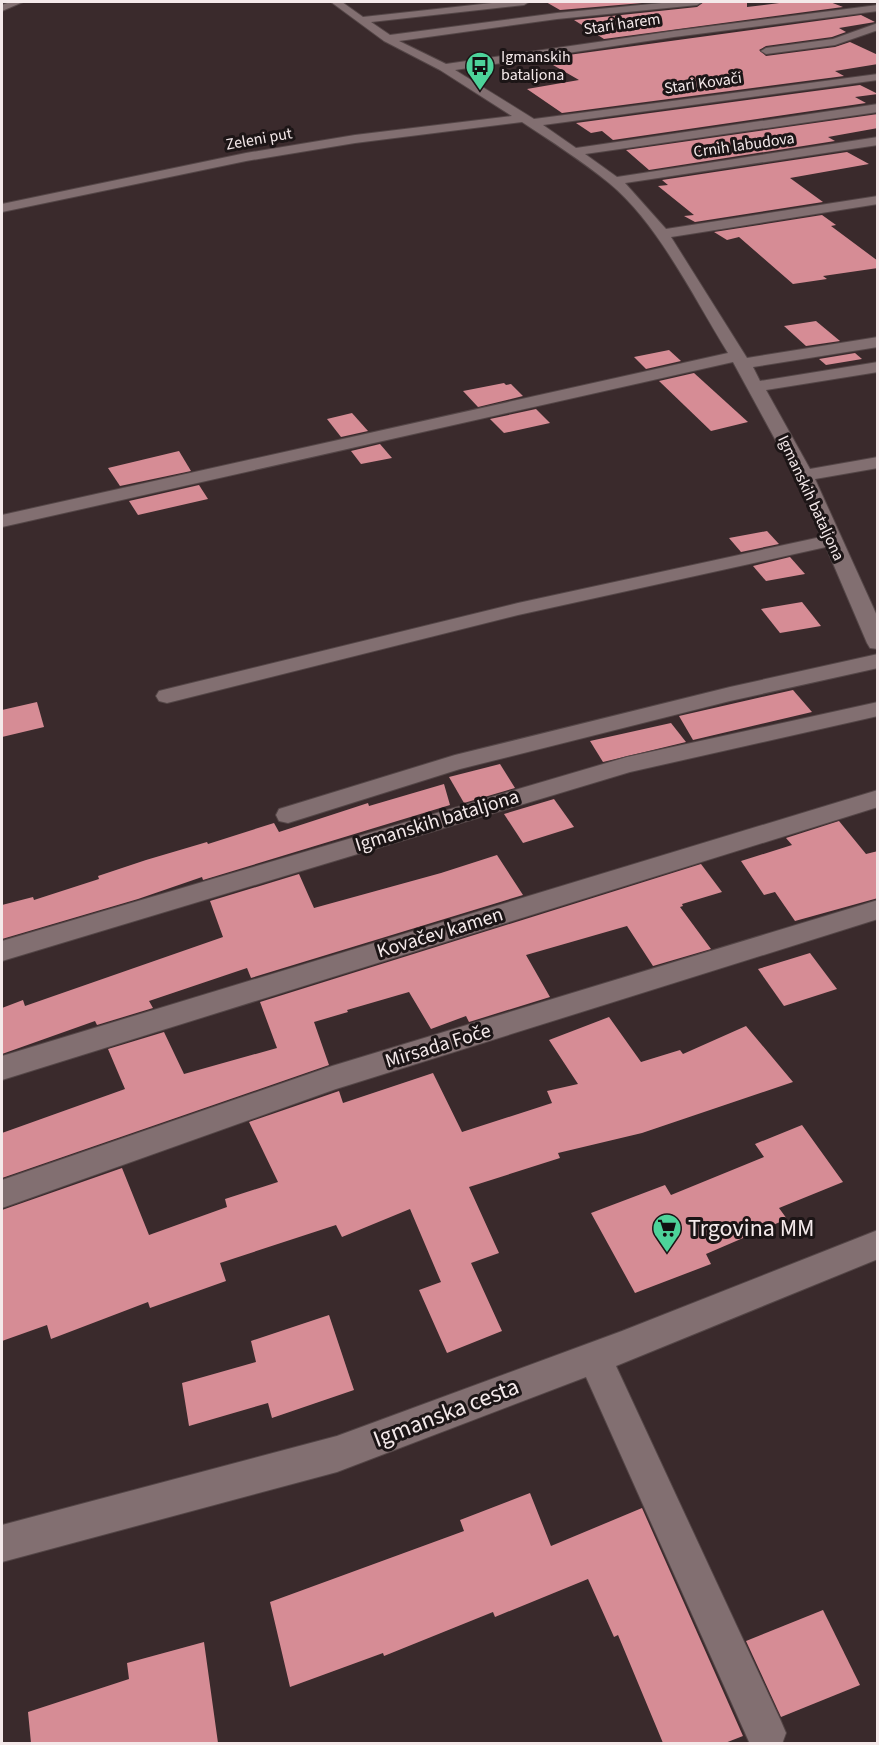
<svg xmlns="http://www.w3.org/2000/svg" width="879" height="1745" viewBox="0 0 879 1745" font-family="'Source Sans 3',sans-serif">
<rect width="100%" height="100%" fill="#3a2a2c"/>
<!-- building -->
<g fill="#d68c95">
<path d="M546,2H654L560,10Z"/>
<path d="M704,2H747V7L787,2H830L843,7L604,39L574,20L697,7Z"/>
<path d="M861,15L875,22L839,28L846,32L832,37L766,46L759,50L766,56L835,47L850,42L878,55V64L835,71L844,76L562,113L527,89L579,80L553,65L571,62L561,56Z"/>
<path d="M860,85L878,94L855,97L866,103L613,140L602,131L591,133L576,123Z"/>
<path d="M878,114V128L828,137L835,141L649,170L626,150Z"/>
<path d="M847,152L869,164L790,178L823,202L695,222L684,216L694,215L658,186L668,185L662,180Z"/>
<path d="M822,215L836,225L831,226L878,261V268L823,276L827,279L793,284L739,237L727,240L714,232Z"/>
<path d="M816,321L840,341L806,346L784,326Z"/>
<path d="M669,350L681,361L646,369L634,357Z"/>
<path d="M855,353L862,359L826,365L819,359Z"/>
<path d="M694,373L748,422L711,431L659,381Z"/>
<path d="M504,383L506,385L511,384L523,396L478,407L463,391Z"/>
<path d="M536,409L550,423L504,433L490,419Z"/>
<path d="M352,413L368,431L341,437L327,419Z"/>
<path d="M380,444L392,458L361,464L351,451Z"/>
<path d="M179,451L191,471L120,486L108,468Z"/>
<path d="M199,485L208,499L138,515L129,501Z"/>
<path d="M767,531L779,544L741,552L729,538Z"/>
<path d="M790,557L805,574L766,581L753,566Z"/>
<path d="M802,602L821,626L780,633L761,609Z"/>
<path d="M793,690L812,712L693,740L679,716Z"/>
<path d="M37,702L44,727L2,737V710Z"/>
<path d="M671,723L686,742L603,762L590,741Z"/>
<path d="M500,764L515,788L464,803L449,777Z"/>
<path d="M444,784L450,805L203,880L202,877L138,899L2,939V905L33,897L34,900L99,879L98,876L146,860L207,842L208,844L274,823L279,832L368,803L369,806Z"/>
<path d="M554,799L574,827L523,843L504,814Z"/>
<path d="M839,821L866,854L878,851V898L795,921L775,892L764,895L741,861L792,845L786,838Z"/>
<path d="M497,855L523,895L251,978L247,968L149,1001L153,1008L97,1025L95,1021L2,1054V1008L23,1000L25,1006L223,937L210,901L299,874L314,908L441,873Z"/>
<path d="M701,864L722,892L682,904L683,906L680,907L711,949L653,966L627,926L526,955L550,997L469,1022L466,1016L431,1029L409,992L347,1010L348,1012L314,1022L329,1065L2,1178V1133L125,1089L108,1049L164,1032L184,1074L277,1048L260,1002Z"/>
<path d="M810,953L837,989L784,1006L758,969Z"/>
<path d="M609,1017L641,1062L680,1050L683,1054L746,1026L793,1082L642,1133L558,1153L560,1158L469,1187L499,1253L471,1263L502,1331L447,1353L419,1290L441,1282L410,1209L342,1237L336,1225L220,1263L226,1281L150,1308L148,1302L51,1339L47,1325L2,1341V1210L122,1168L149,1235L227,1207L225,1199L278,1182L249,1122L339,1091L343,1103L433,1073L462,1132L552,1103L547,1091L578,1084L549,1040Z"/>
<path d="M802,1125L843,1182L779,1208L787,1219L706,1254L711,1264L635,1293L591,1213L665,1185L671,1195L764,1157L755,1144Z"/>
<path d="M329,1315L354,1390L272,1418L268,1403L189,1426L182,1383L256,1362L251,1341Z"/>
<path d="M530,1493L551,1546L642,1508L743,1736L725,1743H663L618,1635L614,1637L588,1579L495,1617L493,1612L384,1656L383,1653L290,1687L270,1602L464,1531L460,1520Z"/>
<path d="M823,1610L860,1685L781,1717L746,1641Z"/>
<path d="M204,1642L218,1743H31L28,1712L129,1679L127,1663Z"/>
</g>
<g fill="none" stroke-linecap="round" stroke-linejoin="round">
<!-- minor casing -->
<g stroke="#544647" stroke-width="2">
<g id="minor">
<path d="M10,2H23L2,11V5Z"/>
<path d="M331,2H342L363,17L501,2H529L524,5L371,22L390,35L557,13L672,2H702L697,5L557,19L399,41L446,64L674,31L878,5V11L674,37L455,70L534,119L878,74V80L543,125L576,148L878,104V112L585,154L617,177L878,137V145L625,183L666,229L878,196V204L671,237L747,358L878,337V347L753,367L760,381L878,362V372L766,390L810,469L878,457V468L815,479L878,618V649L870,648L867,643L826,547L518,615L167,703L159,701L156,696L159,691L167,689L518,603L821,537L795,476L733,362L2,527V515L728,353C695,300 658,223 609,183C582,161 551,141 522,122L355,143L246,161L2,212V204L246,153L355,135L512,116L440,70L384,41Z"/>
<path d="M878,23V30L835,45L766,54L761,51L766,48L833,39Z"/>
<path d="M878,654V668L730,701L460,769L288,823L279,821L276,815L279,809L455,755L730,687Z"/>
<path d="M878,702V716L630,772L2,961V941L627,757Z"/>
<path d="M878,790V807L2,1080V1056Z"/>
<path d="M878,900V919L336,1089L2,1208V1180L332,1066Z"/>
<path d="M878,1230V1259L616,1366L780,1719L786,1733L782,1744H750L586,1377L337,1472L2,1562V1525L337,1436L622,1331Z"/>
</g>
</g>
<!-- minor -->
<use href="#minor" fill="#826f71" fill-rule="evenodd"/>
</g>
<!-- icons -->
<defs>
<g id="bus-pin" transform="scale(1.5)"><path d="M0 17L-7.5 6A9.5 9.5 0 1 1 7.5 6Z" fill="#4dd39a" stroke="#1c1516"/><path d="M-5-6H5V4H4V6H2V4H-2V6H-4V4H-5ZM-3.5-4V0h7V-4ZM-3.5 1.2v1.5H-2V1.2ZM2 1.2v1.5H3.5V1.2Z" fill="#111"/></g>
<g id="supermarket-pin" transform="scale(1.5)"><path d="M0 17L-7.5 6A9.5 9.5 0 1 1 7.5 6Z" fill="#4dd39a" stroke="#1c1516"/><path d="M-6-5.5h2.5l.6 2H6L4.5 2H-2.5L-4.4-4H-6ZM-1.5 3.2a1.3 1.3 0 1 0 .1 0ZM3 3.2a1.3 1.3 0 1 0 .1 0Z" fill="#111"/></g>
</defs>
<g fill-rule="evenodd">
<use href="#bus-pin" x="480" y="66"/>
<use href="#supermarket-pin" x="667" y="1228"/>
</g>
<g text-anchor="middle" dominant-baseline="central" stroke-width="6" stroke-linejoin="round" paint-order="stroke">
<!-- far-street labels -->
<g font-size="16" fill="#f4e9ea" stroke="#1c1516">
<text transform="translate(622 24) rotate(-8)">Stari harem</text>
<text transform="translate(703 83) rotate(-8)">Stari Kovači</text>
<text transform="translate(259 139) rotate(-10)">Zeleni put</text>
<text transform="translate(744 145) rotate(-8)">Crnih labudova</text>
<text transform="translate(811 498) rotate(65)">Igmanskih bataljona</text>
</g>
<!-- far-poi labels -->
<g font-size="16" fill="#f4e9ea" stroke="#1c1516" text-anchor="start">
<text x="501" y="57">Igmanskih<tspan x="501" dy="18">bataljona</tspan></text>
</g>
<!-- street labels -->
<g font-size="20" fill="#f4e9ea" stroke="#1c1516">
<text transform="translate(437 821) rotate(-17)">Igmanskih bataljona</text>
<text transform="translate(440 933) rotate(-17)">Kovačev kamen</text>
<text transform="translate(438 1046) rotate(-17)">Mirsada Foče</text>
</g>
<!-- near-poi labels -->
<g font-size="24" fill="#f4e9ea" stroke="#1c1516" text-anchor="start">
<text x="688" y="1228">Trgovina MM</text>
</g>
<!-- near-street labels -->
<g font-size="24" fill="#f4e9ea" stroke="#1c1516">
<text transform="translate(446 1413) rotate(-21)">Igmanska cesta</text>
</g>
</g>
<!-- border -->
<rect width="879" height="1745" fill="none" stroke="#f4e9ea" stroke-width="6"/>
</svg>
